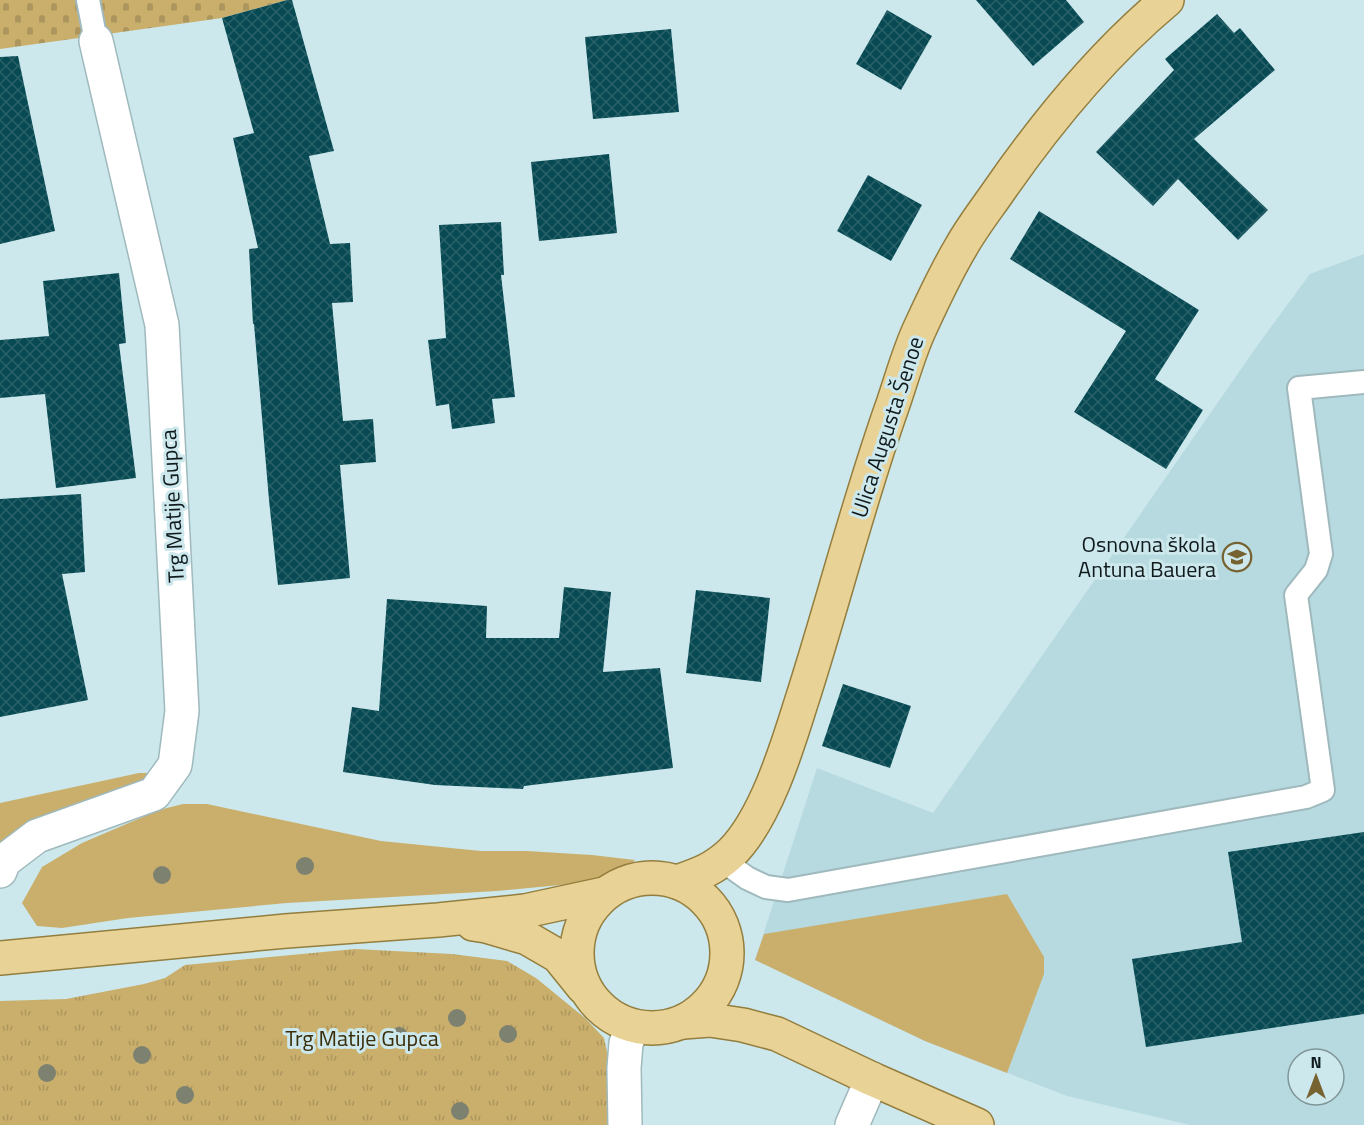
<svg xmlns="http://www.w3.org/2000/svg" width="1364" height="1125" viewBox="0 0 1364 1125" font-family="'Titillium Web',sans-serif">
<defs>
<pattern id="cemetery-stones" width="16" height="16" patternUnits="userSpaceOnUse" patternTransform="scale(1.5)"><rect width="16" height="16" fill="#caaf6c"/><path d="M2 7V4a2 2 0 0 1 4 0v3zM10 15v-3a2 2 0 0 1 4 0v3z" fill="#ac965d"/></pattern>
<pattern id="park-tufts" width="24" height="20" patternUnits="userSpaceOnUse" patternTransform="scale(1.5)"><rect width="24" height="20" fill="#caaf6c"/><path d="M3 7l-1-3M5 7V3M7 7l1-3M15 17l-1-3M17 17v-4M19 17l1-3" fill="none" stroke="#ac965d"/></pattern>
<pattern id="building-cross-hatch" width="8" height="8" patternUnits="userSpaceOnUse" patternTransform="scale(1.5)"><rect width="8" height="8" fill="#074a53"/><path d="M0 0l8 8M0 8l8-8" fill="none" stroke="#2a6068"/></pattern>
</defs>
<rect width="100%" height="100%" fill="#cce8ec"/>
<!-- built -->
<path fill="#b6dae0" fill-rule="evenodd" d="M1364,254V1125H1190L1067,1096L925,1041L755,960L817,768L933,813L1257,346L1310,274ZM1298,1059H1334V1095H1298Z"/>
<!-- grass -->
<g fill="#caaf6c">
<path d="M139,773H150L140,784L0,851V803Z"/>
<path d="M183,804H207L381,841L481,851H527L592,855L635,860L628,868L581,883L497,891L287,903L128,918L62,928L37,926L22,903L42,867L82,843L159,810Z"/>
<path d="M1007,894L1044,957V974L1007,1073L925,1041L755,960L764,934Z"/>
</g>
<!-- cemetery -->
<path fill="url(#cemetery-stones)" d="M0,0H287L222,18L0,49Z"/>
<!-- park -->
<path fill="url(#park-tufts)" d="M355,949L452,954L507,961L536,978L585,1018L604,1038L607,1052L608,1125H0V1001L66,999L144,984L165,978L185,965Z"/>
<!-- building -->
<g fill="url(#building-cross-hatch)">
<path d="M287,0H292L334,151L309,156L330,244L350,243L353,302L332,303L343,421L373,419L376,462L340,465L350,578L278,585L269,500L254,324H253L249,249L258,248L233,138L254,133L222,18Z"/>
<path d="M976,0H1066L1084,22L1033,66Z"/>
<path d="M887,10L932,36L901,90L856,64Z"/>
<path d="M1217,14L1234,33L1240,28L1275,70L1194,139L1268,210L1238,240L1178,179L1153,206L1096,152L1174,70L1165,59Z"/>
<path d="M671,29L679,112L593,119L585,37Z"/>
<path d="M18,56L55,231L0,244V57Z"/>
<path d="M609,154L617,233L539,241L531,162Z"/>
<path d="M868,175L922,205L891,261L837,231Z"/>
<path d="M1039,211L1199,310L1155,379L1203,410L1166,469L1074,412L1126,331L1010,259Z"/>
<path d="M501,222L504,275H501L515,397L492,399L495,423L452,429L449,404L436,406L428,340L446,338L439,225Z"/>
<path d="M119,273L126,343L119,344L136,478L56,488L45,394L0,398V340L49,336L43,281Z"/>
<path d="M81,494L85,572L62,574L88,700L0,717V499Z"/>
<path d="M564,587L611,592L603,672L660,668L673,768L524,786L523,789L435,785L343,772L352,707L379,711L387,599L487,606L486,638H559Z"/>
<path d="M696,590L770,598L761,682L686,673Z"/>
<path d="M843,684L911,706L890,768L822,746Z"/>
<path d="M1364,832V1014L1146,1047L1132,959L1242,942L1228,852Z"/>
</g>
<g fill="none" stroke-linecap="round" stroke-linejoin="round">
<!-- lane casing -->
<g stroke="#9fb9bd" stroke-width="26">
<g id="lane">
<path d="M88,0L96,41"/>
<path d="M722,860L747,878L766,887L788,890L1306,797L1323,790L1296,595L1316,570L1321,554L1299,388L1364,382"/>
</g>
</g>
<!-- street casing -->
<g stroke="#9fb9bd" stroke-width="36">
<g id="street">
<path d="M0,871L4,861L37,836L154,794L175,765L182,711L162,325L96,41"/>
<path d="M625,1125L624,1068L626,1043L633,1027"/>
<path d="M852,1125L872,1079"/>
</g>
</g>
<!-- primary casing -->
<g stroke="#937e3e" stroke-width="36">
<g id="primary">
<circle cx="652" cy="953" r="75"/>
<path d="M677,882C700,874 714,869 731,853C765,820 787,748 801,703C833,604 858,502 893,404C902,378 909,351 921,326C933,300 946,272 961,247C971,229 984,212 996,195C1045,124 1100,56 1167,0"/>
<path d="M473,924L486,926L527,938L558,956L583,987"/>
<path d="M0,958L286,931L438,920L525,911L604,894"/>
<path d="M683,1022L710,1020L743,1025L777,1034L872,1079L977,1125"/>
</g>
</g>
<!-- lane -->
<use href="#lane" stroke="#fff" stroke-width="22"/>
<!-- street -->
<use href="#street" stroke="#fff" stroke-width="33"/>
<!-- primary -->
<use href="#primary" stroke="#e9d296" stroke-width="33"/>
</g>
<!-- trees -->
<g fill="#7c8170">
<circle cx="305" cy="866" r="9"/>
<circle cx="162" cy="875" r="9"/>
<circle cx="457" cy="1018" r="9"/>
<circle cx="508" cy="1034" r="9"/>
<circle cx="399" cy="1036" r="9"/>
<circle cx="142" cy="1055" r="9"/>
<circle cx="47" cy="1073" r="9"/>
<circle cx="185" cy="1095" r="9"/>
<circle cx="460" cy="1111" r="9"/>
</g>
<!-- icons -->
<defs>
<g id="school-ring" transform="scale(1.5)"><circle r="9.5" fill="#cce8ec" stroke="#766331" stroke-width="1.5"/><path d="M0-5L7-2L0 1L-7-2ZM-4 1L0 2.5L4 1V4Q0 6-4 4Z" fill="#766331"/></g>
</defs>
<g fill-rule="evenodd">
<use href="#school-ring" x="1237" y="557"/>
</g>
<g text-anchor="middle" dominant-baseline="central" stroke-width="6" stroke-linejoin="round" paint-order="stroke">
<!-- street labels -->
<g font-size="22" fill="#101a1c" stroke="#cce8ec">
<text transform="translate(887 427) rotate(-72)">Ulica Augusta Šenoe</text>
<text transform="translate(172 506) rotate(-93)">Trg Matije Gupca</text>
</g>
<!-- poi labels -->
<g font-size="22" fill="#101a1c" stroke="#cce8ec" text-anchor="end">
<text x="1216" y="544">Osnovna škola<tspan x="1216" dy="25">Antuna Bauera</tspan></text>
</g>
<!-- park labels -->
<g font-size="22" fill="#3a2d0a" stroke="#cce8ec">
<text x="362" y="1038">Trg Matije Gupca</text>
</g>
</g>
<!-- north arrow -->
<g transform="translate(1316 1077)"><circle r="28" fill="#cce8ec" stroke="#819699" stroke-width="1.5"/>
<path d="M0-4.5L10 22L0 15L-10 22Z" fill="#766331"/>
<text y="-9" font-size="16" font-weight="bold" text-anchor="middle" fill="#101a1c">N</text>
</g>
</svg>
